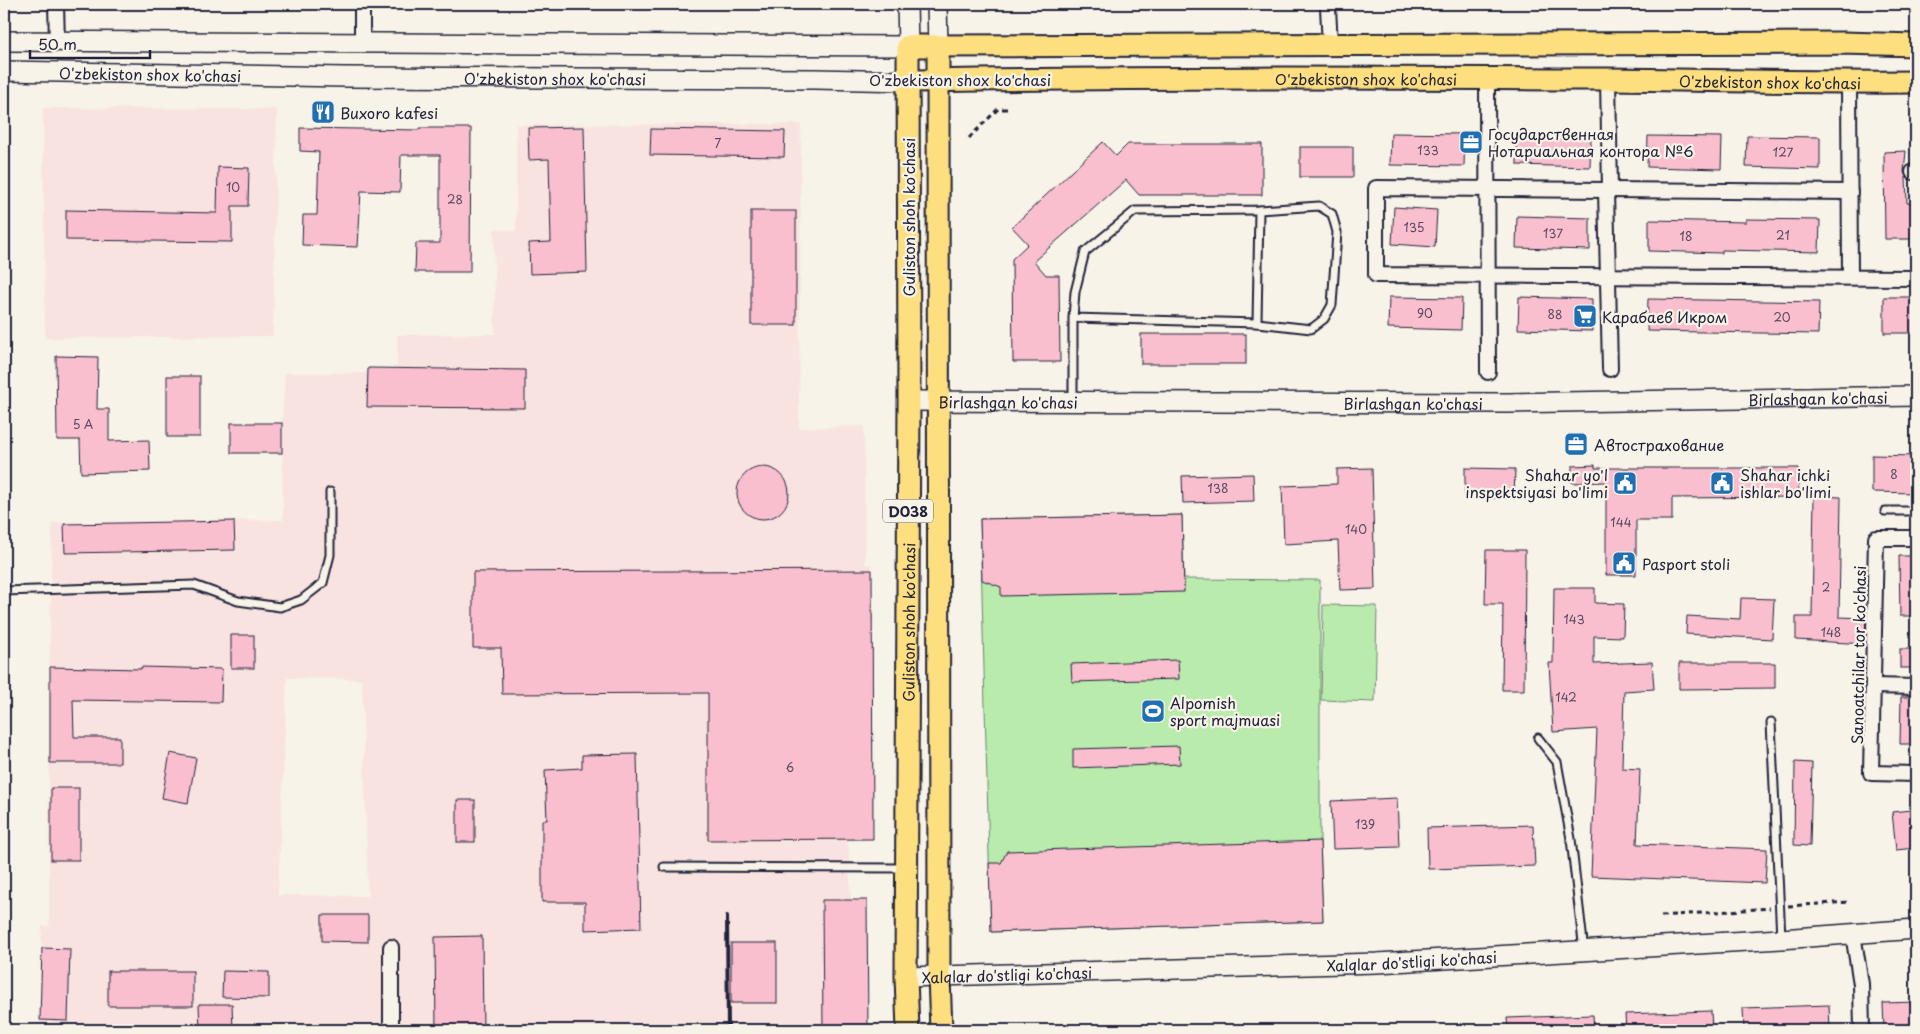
<svg xmlns="http://www.w3.org/2000/svg" width="1920" height="1034" viewBox="0 0 1920 1034" font-family="'Playpen Sans',sans-serif">
<rect width="100%" height="100%" fill="#f7f3e8"/>
<filter id="ink" filterUnits="userSpaceOnUse"><feTurbulence type="fractalNoise" baseFrequency=".02" numOctaves="2"/><feDisplacementMap in="SourceGraphic" scale="10" xChannelSelector="R" yChannelSelector="G"/><feConvolveMatrix kernelMatrix="1 2 1 2 8 2 1 2 1" color-interpolation-filters="sRGB"/></filter>
<g filter="url(#ink)">
<!-- built -->
<g fill="#f8e3e0" fill-rule="evenodd">
<path d="M43,108L277,109L273,336L45,338Z"/>
<path d="M801,124L799,428L864,426L865,564L872,565L873,839L848,840L851,900H867L868,1030H39L42,926H49V700L52,523L283,520L282,423L285,373H367L368,368L397,369V335L495,334L494,229L516,231V125ZM287,678L362,679L368,896L278,895Z"/>
</g>
<!-- green -->
<g fill="#b8ebac" stroke="#6d8674">
<path d="M1182,515L1184,579L1320,580V841L1323,921L991,932L980,519Z"/>
<path d="M1323,605L1377,606L1375,702L1321,700Z"/>
</g>
<!-- building -->
<g fill="#f9bfcf" stroke="#22223b">
<path d="M584,127L587,272L530,274L529,243L551,242L549,159L529,160L528,128Z"/>
<path d="M300,128L419,130V128H471L470,272H415L416,243H440V155H401L400,192L361,191L358,247L302,245L303,215H317L319,152L300,151Z"/>
<path d="M651,129L785,131L784,157L650,155Z"/>
<path d="M1391,133L1465,134L1464,166L1390,165Z"/>
<path d="M1517,134L1591,135L1590,167L1517,165Z"/>
<path d="M1648,136L1722,137L1721,169L1647,167Z"/>
<path d="M1747,136L1820,137V169L1746,167Z"/>
<path d="M1103,142L1116,156L1128,144H1262V195H1139L1126,180L1034,261L1046,275H1059L1060,362H1013L1012,259L1028,244L1012,227Z"/>
<rect x="1300" y="147" width="53" height="30"/>
<path d="M1906,151L1904,172L1906,177L1907,203H1916V239H1885L1884,152Z"/>
<path d="M218,167L249,168L248,206H232V242L66,240V210L217,213Z"/>
<path d="M1394,207L1437,210L1435,247L1392,244Z"/>
<rect x="751" y="211" width="45" height="114"/>
<path d="M1517,216L1590,218V250L1516,248Z"/>
<path d="M1746,219L1820,220L1819,252L1722,250V253L1649,251V220L1746,222Z"/>
<path d="M1389,297L1462,298L1461,330L1388,328Z"/>
<path d="M1519,297L1592,299V331L1518,329Z"/>
<rect x="1884" y="297" width="32" height="36"/>
<path d="M1648,299L1819,302L1818,334L1647,331Z"/>
<rect x="1141" y="334" width="105" height="30"/>
<path d="M56,356L98,357L97,409H109V441L149,440L150,471L81,473L80,440H57Z"/>
<path d="M368,368L525,370V408L367,407Z"/>
<rect x="167" y="376" width="33" height="61"/>
<rect x="231" y="423" width="51" height="30"/>
<path d="M1872,455L1916,456V493L1872,492Z"/>
<path d="M1595,465V468H1798L1799,497L1672,498V520H1636V575H1606V482L1572,483V466Z"/>
<circle cx="763" cy="493" r="26"/>
<path d="M1372,468L1375,589L1340,590L1338,541L1284,544L1282,486L1337,484V469Z"/>
<path d="M1465,468L1515,469L1514,498H1465Z"/>
<path d="M1253,474L1254,501L1183,503L1182,476Z"/>
<path d="M1814,496L1841,497L1839,617L1866,618L1865,644L1796,640V617H1812Z"/>
<path d="M1182,515L1184,592L1001,596V587L982,580L980,519Z"/>
<path d="M234,521L235,550L65,553L64,524Z"/>
<path d="M1486,550H1525L1524,690H1502L1503,604H1485Z"/>
<path d="M1899,556H1916V616H1900Z"/>
<path d="M872,570L873,839L708,840V693L502,694L501,648H473V572Z"/>
<path d="M1554,588H1595V603L1624,604L1623,637L1594,636V664L1652,662L1654,689L1624,691L1622,768L1640,769L1637,844L1767,849L1765,883L1591,876L1597,729L1553,732L1549,663H1553Z"/>
<path d="M1741,598L1774,599L1772,639L1686,634L1687,616L1740,619Z"/>
<rect x="231" y="635" width="23" height="33"/>
<rect x="1900" y="649" width="16" height="19"/>
<path d="M1178,660L1179,679L1072,682L1071,664Z"/>
<path d="M1679,663H1775V688L1679,689Z"/>
<path d="M50,667L141,669V667L222,669L221,702L73,700L74,737H120V763H50Z"/>
<path d="M1901,697H1916V744H1900Z"/>
<path d="M1179,746L1180,764L1073,768V749Z"/>
<path d="M170,753L196,758L188,803L162,798Z"/>
<path d="M637,754L641,928L585,930V902H542V820H547L545,770L582,768V755Z"/>
<path d="M1795,762L1812,763L1810,846L1794,845Z"/>
<rect x="51" y="788" width="28" height="72"/>
<path d="M1397,798L1399,847L1333,849L1331,801Z"/>
<rect x="457" y="800" width="18" height="42"/>
<path d="M1911,810L1915,848L1896,850L1892,812Z"/>
<path d="M1533,825L1535,866L1428,869L1427,828Z"/>
<path d="M1320,841L1323,921L991,932L989,863H1001L1007,851Z"/>
<path d="M822,900H867L868,1030H823Z"/>
<path d="M322,915H368V942L322,941Z"/>
<path d="M482,936L483,1030H436L435,937Z"/>
<rect x="731" y="943" width="46" height="60"/>
<path d="M42,948L70,949L68,1021L40,1020Z"/>
<rect x="108" y="971" width="85" height="35"/>
<path d="M223,971L269,972V998L222,997Z"/>
<path d="M1916,1002V1030H1884L1883,1003Z"/>
<path d="M199,1004H232L233,1030H200Z"/>
<path d="M1829,1005L1830,1030H1744L1743,1008Z"/>
<path d="M1711,1011L1712,1030H1626L1625,1014Z"/>
<path d="M1593,1015L1594,1030H1508L1507,1018Z"/>
</g>
<g fill="none" stroke-linecap="round" stroke-linejoin="round">
<!-- lane casing -->
<g stroke="#22223b" stroke-width="11">
<g id="lane">
<path d="M1073,318L1257,323L1311,329L1324,319L1332,305L1337,232L1332,214L1319,206L1259,210L1135,211L1085,252L1075,292L1073,318V400"/>
<path d="M1257,323L1259,210"/>
<path d="M1885,511H1916"/>
<path d="M4,591L194,585L238,601L280,607L301,600L323,583L330,555V492"/>
<path d="M1771,722L1781,938"/>
<path d="M1538,738L1557,762L1571,839L1584,951"/>
<path d="M664,867L903,868"/>
</g>
</g>
<!-- street casing -->
<g stroke="#22223b" stroke-width="18">
<g id="street">
<path d="M56,4L57,42"/>
<path d="M1328,8L1330,45"/>
<path d="M362,42V4"/>
<path d="M1608,79L1610,190"/>
<path d="M1487,80L1488,372"/>
<path d="M1849,83L1850,277"/>
<path d="M1913,172H1916"/>
<path d="M1606,190L1610,369"/>
<path d="M1850,192L1376,188V275L1916,278"/>
<path d="M1916,538H1876L1871,773L1916,774"/>
<path d="M1874,686L1916,687"/>
<path d="M1853,934L1861,984L1862,1030"/>
<path d="M391,947V1030"/>
</g>
</g>
<!-- secondary casing -->
<g stroke="#22223b" stroke-width="22">
<g id="secondary">
<path d="M937,4L938,46"/>
<path d="M4,41L908,46L907,4"/>
<path id="s1" d="M4,71L344,77L815,79L908,81"/>
<path id="s2" d="M909,401L1509,403L1916,396"/>
<path id="s3" d="M906,977L1377,963L1781,939L1916,929"/>
</g>
</g>
<!-- primary casing -->
<g stroke="#22223b" stroke-width="25">
<g id="primary">
<path d="M938,46L939,976L941,1030"/>
<path id="s4" d="M908,81C1141,77 1374,78 1607,79C1710,80 1813,83 1916,82"/>
<path id="s5" d="M908,1030L906,977L909,401L908,46L1843,43L1916,45"/>
</g>
</g>
<!-- path -->
<g stroke="#22223b" stroke-width="3" stroke-dasharray="5 4" stroke-linecap="butt">
<path d="M969,138L998,109H1009"/>
<path d="M1788,906L1850,902"/>
<path d="M1661,916L1770,908"/>
</g>
<!-- lane -->
<use href="#lane" stroke="#f7f3e8" stroke-width="7"/>
<!-- street -->
<use href="#street" stroke="#f7f3e8" stroke-width="14"/>
<!-- secondary -->
<use href="#secondary" stroke="#f7f3e8" stroke-width="19"/>
<!-- primary -->
<use href="#primary" stroke="#fddf80" stroke-width="21"/>
<!-- rail -->
<path stroke="#22223b" stroke-width="4" d="M727,916L728,1030"/>
</g>
</g>
<!-- icons -->
<defs>
<g id="restaurant-square" transform="scale(1.25)"><rect x="-9" y="-9" width="18" height="18" rx="4" fill="#1f6fb2" stroke="#f7f3e8"/><path d="M-5-6h1v4h1v-4h1v4h1v-4h1v5L-1.5 .5V6h-2V.5L-5-1ZM5-6V6H3V1.5H1.5Q1.5-4 5-6Z" fill="#fff"/></g>
<g id="office-square" transform="scale(1.25)"><rect x="-9" y="-9" width="18" height="18" rx="4" fill="#1f6fb2" stroke="#f7f3e8"/><path d="M-6-3h4V-5.5h4V-3h4V5H-6ZM-1-4.5V-3h2v-1.5ZM-6 0V1H6V0Z" fill="#fff"/></g>
<g id="supermarket-square" transform="scale(1.25)"><rect x="-9" y="-9" width="18" height="18" rx="4" fill="#1f6fb2" stroke="#f7f3e8"/><path d="M-6-5.5h2.5l.6 2H6L4.5 2H-2.5L-4.4-4H-6ZM-1.5 3.2a1.3 1.3 0 1 0 .1 0ZM3 3.2a1.3 1.3 0 1 0 .1 0Z" fill="#fff"/></g>
<g id="civic-square" transform="scale(1.25)"><rect x="-9" y="-9" width="18" height="18" rx="4" fill="#1f6fb2" stroke="#f7f3e8"/><path d="M-.6-6.5H3V-4.5H.6V-3L4-1V1h2V6H-6V1h2V-1L-.6-3ZM-1.2 2.5V6h2.4V2.5Z" fill="#fff"/></g>
<g id="stadium-square" transform="scale(1.25)"><rect x="-9" y="-9" width="18" height="18" rx="4" fill="#1f6fb2" stroke="#f7f3e8"/><path d="M0-5a6.5 5 0 1 0 0 10a6.5 5 0 1 0 0-10ZM-3.5-1.8h7v3.6h-7Z" fill="#fff"/></g>
</defs>
<g fill-rule="evenodd">
<use href="#restaurant-square" x="323" y="112"/>
<use href="#office-square" x="1471" y="142"/>
<use href="#supermarket-square" x="1585" y="316"/>
<use href="#office-square" x="1576" y="444"/>
<use href="#civic-square" x="1625" y="483"/>
<use href="#civic-square" x="1722" y="483"/>
<use href="#civic-square" x="1624" y="563"/>
<use href="#stadium-square" x="1153" y="711"/>
</g>
<g text-anchor="middle" dominant-baseline="central" stroke-width="4.5" stroke-linejoin="round" paint-order="stroke">
<!-- number labels -->
<g font-size="12" fill="#584960">
<text x="718" y="143">7</text>
<text x="1428" y="150">133</text>
<text x="1783" y="152">127</text>
<text x="233" y="187">10</text>
<text x="455" y="199">28</text>
<text x="1414" y="227">135</text>
<text x="1553" y="233">137</text>
<text x="1783" y="235">21</text>
<text x="1686" y="236">18</text>
<text x="1425" y="313">90</text>
<text x="1555" y="314">88</text>
<text x="1782" y="317">20</text>
<text x="83" y="424">5 А</text>
<text x="1894" y="474">8</text>
<text x="1218" y="488">138</text>
<text x="1621" y="522">144</text>
<text x="1356" y="529">140</text>
<text x="1826" y="587">2</text>
<text x="1574" y="619">143</text>
<text x="1831" y="632">148</text>
<text x="1566" y="697">142</text>
<text x="790" y="767">6</text>
<text x="1365" y="824">139</text>
</g>
<!-- shield labels -->
<rect fill="#f7f3e8" stroke="#62616f" stroke-width="1" x="883" y="499.5" width="50" height="23" rx="4"/>
<g font-size="14" font-weight="bold" fill="#22223b">
<text x="908" y="511">D038</text>
</g>
<!-- street labels -->
<g font-size="15" fill="#22223b" stroke="#f7f3e8">
<text stroke="none"><textPath href="#s1" startOffset="146">O'zbekiston shox ko'chasi</textPath></text>
<text stroke="none"><textPath href="#s1" startOffset="551">O'zbekiston shox ko'chasi</textPath></text>
<text x="960" y="79">O'zbekiston shox ko'chasi</text>
<text stroke="none"><textPath href="#s4" startOffset="458">O'zbekiston shox ko'chasi</textPath></text>
<text stroke="none"><textPath href="#s4" startOffset="862">O'zbekiston shox ko'chasi</textPath></text>
<text transform="translate(908 217) rotate(-90)">Guliston shoh ko'chasi</text>
<text stroke="none"><textPath href="#s2" startOffset="909">Birlashgan ko'chasi</textPath></text>
<text stroke="none"><textPath href="#s2" startOffset="99">Birlashgan ko'chasi</textPath></text>
<text stroke="none"><textPath href="#s2" startOffset="504">Birlashgan ko'chasi</textPath></text>
<text stroke="none"><textPath href="#s5" startOffset="408">Guliston shoh ko'chasi</textPath></text>
<text transform="translate(1858 655) rotate(-89)">Sanoatchilar tor ko'chasi</text>
<text stroke="none"><textPath href="#s3" startOffset="506">Xalqlar do'stligi ko'chasi</textPath></text>
<text stroke="none"><textPath href="#s3" startOffset="101">Xalqlar do'stligi ko'chasi</textPath></text>
</g>
<!-- poi labels -->
<g font-size="15" fill="#22223b" stroke="#f7f3e8" text-anchor="start">
<text x="340" y="112">Buxoro kafesi</text>
<text x="1488" y="133">Государственная<tspan x="1488" dy="17">Нотариальная контора №6</tspan></text>
<text x="1602" y="316">Карабаев Икром</text>
<text x="1594" y="444">Автострахование</text>
<text x="1608" y="474" text-anchor="end">Shahar yo'l<tspan x="1608" dy="17">inspektsiyasi bo'limi</tspan></text>
<text x="1740" y="474">Shahar ichki<tspan x="1740" dy="17">ishlar bo'limi</tspan></text>
<text x="1642" y="563">Pasport stoli</text>
<text x="1170" y="702">Alpomish<tspan x="1170" dy="17">sport majmuasi</tspan></text>
</g>
</g>
<!-- margin -->
<rect width="1920" height="1034" fill="none" stroke="#f7f3e8" stroke-width="20"/>
<rect x="10" y="10" width="1900" height="1014" fill="none" stroke="#22223b" stroke-width="2" filter="url(#ink)"/>
<!-- scale -->
<path d="M30 50v8h120v-8" fill="none" stroke="#22223b" stroke-width="2.5"/>
<text x="38" y="50" font-size="15" fill="#22223b" stroke="#f7f3e8" stroke-width="4" paint-order="stroke">50 m</text>
</svg>
